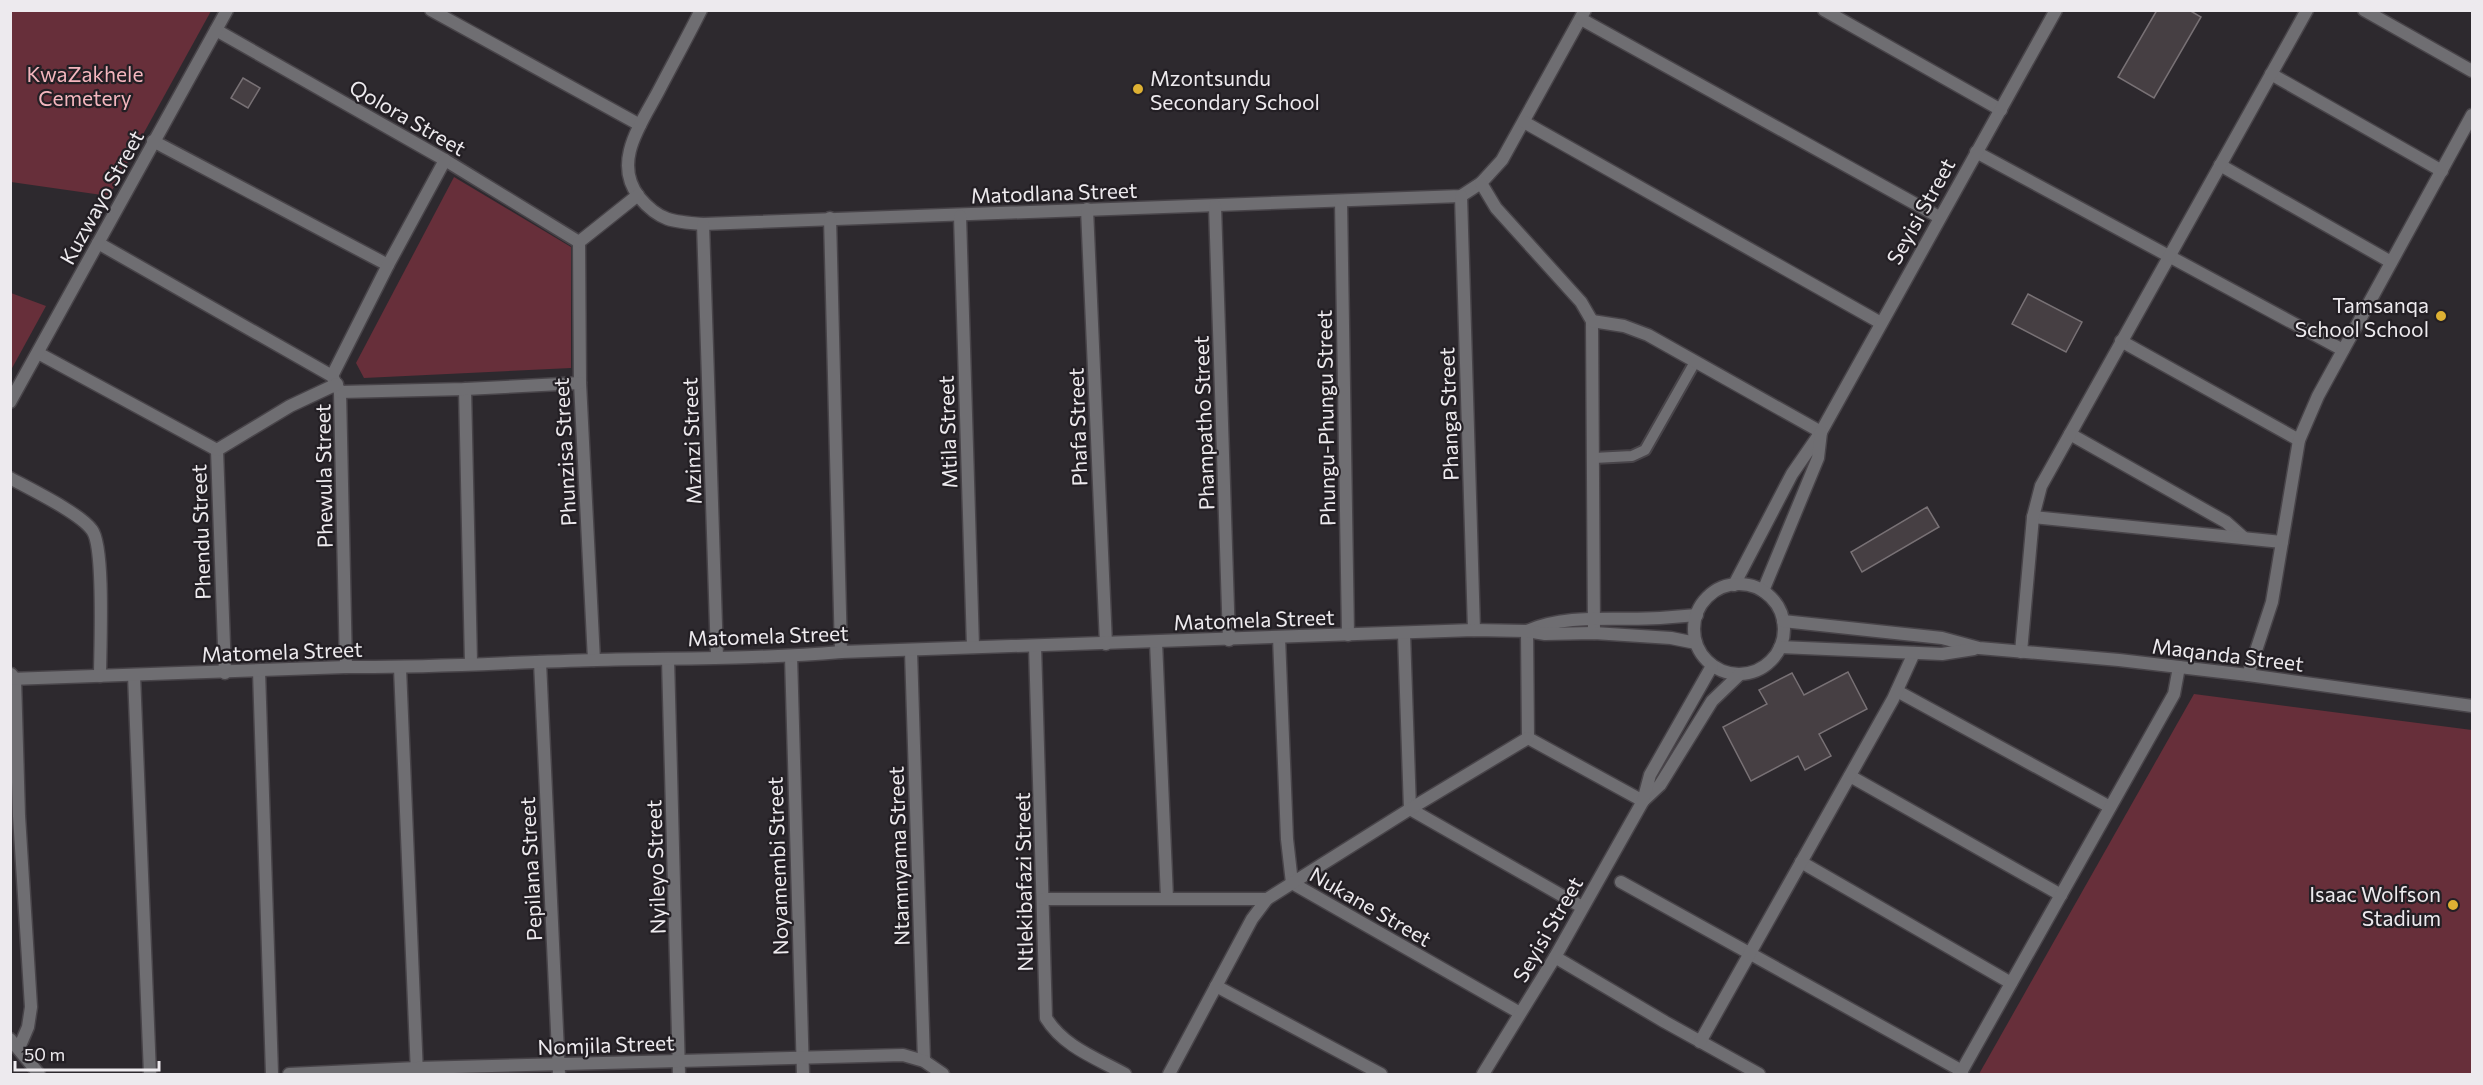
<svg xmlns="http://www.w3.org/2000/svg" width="2483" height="1085" viewBox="0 0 2483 1085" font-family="Commissioner,sans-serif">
<rect width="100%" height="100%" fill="#2d292e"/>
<!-- green -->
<g fill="#672f3a">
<path d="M11,10L211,11L109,196L11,182Z"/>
<path d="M454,177L571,247V368L364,378L356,363Z"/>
<path d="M11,293L46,306L11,370Z"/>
<path d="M2194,694L2472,730V1074H1979Z"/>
</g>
<!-- building -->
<g fill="#463f43" stroke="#787175" stroke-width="1.5">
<path d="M2157,10H2189L2201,17L2154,98L2118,77Z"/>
<path d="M243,78L260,88L248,108L231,98Z"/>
<path d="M2028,294L2082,322L2066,352L2012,324Z"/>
<path d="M1927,507L1939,527L1862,572L1851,552Z"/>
<path d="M1848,672L1867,709L1819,734L1831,756L1805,770L1798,756L1751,781L1723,727L1767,704L1759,690L1792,673L1804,695Z"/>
</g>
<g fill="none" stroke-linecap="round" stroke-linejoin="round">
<!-- service casing -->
<g stroke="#484449" stroke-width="14">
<path id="service" d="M1594,458L1632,456L1645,450L1695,362"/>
</g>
<!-- minor casing -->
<g stroke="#484449" stroke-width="15">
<g id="minor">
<path d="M431,10L640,125"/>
<path d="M701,10C687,38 672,65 658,92C641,124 612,162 639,197C659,221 673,222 703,224L1461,196L1481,183L1502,160L1585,10"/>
<path d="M1824,10L2001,110"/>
<path d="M2364,10L2472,71"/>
<path d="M1581,19L1939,217"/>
<path d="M216,30L445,160L579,242"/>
<path d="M2271,74L2442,171"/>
<path d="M1524,122L1881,323"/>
<path d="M153,141L388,265"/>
<path d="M1976,152L2343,350"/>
<path d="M2220,165L2391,262"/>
<path d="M1481,183L1496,208L1581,302L1592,321L1594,633"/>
<path d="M1461,196L1474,630"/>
<path d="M1341,201L1348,635"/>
<path d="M1215,206L1229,640"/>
<path d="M1087,209L1106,644"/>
<path d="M960,216L973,647"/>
<path d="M830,218L841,652"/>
<path d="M703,224L717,657"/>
<path d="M579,242L580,383L594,660"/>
<path d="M579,242L638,195"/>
<path d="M98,243L332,376L340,392L346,667"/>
<path d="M1592,321L1624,326L1648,335L1821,432"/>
<path d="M2121,341L2299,440"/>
<path d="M38,353L217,450"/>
<path d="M332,376L388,265L445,160"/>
<path d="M465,389L471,663"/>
<path d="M340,392L465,389L580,383"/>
<path d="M10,402L227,10"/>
<path d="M2070,434L2226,522L2244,538"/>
<path d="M217,450L225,673"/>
<path d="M217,450L290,406L337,384"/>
<path d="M10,478C30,489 80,513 92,530C105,547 100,650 100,676"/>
<path d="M2033,517L2282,542"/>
<path d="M1734,585L1792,474L1821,432L2056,10"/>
<path d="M1763,591L1818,458L1821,432"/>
<path d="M1527,631C1568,613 1616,621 1660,618C1672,617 1685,616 1697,615"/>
<path d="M1527,631L1528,738"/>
<path d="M1404,634L1410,809L1582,907"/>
<path d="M1279,637L1287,839L1292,883L1520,1013"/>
<path d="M1156,642L1167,898"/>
<path d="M1035,646L1046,1018C1064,1047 1096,1058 1125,1074"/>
<path d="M911,651L924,1061"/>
<path d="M2021,652L2033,517L2041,486L2307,10"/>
<path d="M791,656L803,1074"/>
<path d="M668,659L679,1074"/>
<path d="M540,662L559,1074"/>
<path d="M400,668L417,1074"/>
<path d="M259,671L272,1074"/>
<path d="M11,674L15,679L19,816L31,1007L28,1027L19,1048"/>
<path d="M134,675L150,1074"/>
<path d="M2248,675L2272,602L2299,440L2318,396L2472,115"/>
<path d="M10,679L346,667C429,668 513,662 596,660C678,658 760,659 841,652L1474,630L1527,631L1545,634L1594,633L1671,638L1696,643"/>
<path d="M1897,691L2110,807"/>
<path d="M1528,738L1643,801"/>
<path d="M1850,776L2061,895"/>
<path d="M1801,862L2011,983"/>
<path d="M1621,882L1962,1071"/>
<path d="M1043,899H1267"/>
<path d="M1555,957L1665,1022L1759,1074"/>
<path d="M1216,986L1381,1074"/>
<path d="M10,1039L39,1074"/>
<path d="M1700,1042L1893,699L1914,653"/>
<path d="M289,1074L417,1068L903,1055L924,1061L943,1074"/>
<path d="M1169,1074L1252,919L1267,899L1410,809L1528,738"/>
<path d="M1960,1074L2174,694L2179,667"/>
</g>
</g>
<!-- tertiary casing -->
<g stroke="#484449" stroke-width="15">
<g id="tertiary">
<circle cx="1739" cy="629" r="45"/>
<path d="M1783,621L1942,638L1979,648L2119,660L2248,675L2472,706"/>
<path d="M1780,647L1942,654L1974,649"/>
<path d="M1643,801L1660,785L1712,701L1739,675"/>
<path d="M1483,1074L1555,957L1643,801L1650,775L1712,666"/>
</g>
</g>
<!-- service -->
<use href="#service" stroke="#6f6e72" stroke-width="10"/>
<!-- minor -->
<use href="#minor" stroke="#6f6e72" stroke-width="12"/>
<!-- tertiary -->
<use href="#tertiary" stroke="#6f6e72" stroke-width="12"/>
</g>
<!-- markers -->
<g fill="#deb133" stroke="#231f24" stroke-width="2">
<circle cx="1138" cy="89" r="6"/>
<circle cx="2441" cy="316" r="6"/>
<circle cx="2453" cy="905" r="6"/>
</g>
<g text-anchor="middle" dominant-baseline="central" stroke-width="4.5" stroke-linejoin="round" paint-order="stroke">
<!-- park labels -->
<g font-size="21" fill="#f4b6be" stroke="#231f24">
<text x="85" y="73">KwaZakhele<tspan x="85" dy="24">Cemetery</tspan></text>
</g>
<!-- poi labels -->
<g font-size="21" fill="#edeaee" stroke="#231f24" text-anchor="end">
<text x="1150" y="77" text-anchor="start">Mzontsundu<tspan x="1150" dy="24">Secondary School</tspan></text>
<text x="2429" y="304">Tamsanqa<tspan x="2429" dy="24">School School</tspan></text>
<text x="2441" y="893">Isaac Wolfson<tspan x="2441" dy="24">Stadium</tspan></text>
</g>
<!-- street labels -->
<g font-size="21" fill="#edeaee" stroke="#231f24">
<text transform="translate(408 117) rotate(30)">Qolora Street</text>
<text transform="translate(1054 192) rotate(-2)">Matodlana Street</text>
<text transform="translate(101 197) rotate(-61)">Kuzwayo Street</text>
<text transform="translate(1920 211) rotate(-61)">Seyisi Street</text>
<text transform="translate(1448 414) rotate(-92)">Phanga Street</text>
<text transform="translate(1325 418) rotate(-91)">Phungu-Phungu Street</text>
<text transform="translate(1203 423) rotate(-92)">Phampatho Street</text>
<text transform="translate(1077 427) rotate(-92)">Phafa Street</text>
<text transform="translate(947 432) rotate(-92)">Mtila Street</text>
<text transform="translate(691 441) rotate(-92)">Mzinzi Street</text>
<text transform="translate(564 452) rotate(-93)">Phunzisa Street</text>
<text transform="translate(323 476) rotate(-91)">Phewula Street</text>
<text transform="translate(200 532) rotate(-92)">Phendu Street</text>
<text transform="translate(1254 619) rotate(-2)">Matomela Street</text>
<text transform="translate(768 635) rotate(-2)">Matomela Street</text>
<text transform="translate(282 651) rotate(-2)">Matomela Street</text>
<text transform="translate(2228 654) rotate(7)">Maqanda Street</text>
<text transform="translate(898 856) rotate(-92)">Ntamnyama Street</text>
<text transform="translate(777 866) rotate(-92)">Noyamembi Street</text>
<text transform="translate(655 867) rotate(-92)">Nyileyo Street</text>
<text transform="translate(530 869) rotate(-93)">Pepilana Street</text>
<text transform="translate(1023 882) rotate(-91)">Ntlekibafazi Street</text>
<text transform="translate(1371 906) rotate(30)">Nukane Street</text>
<text transform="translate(1547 929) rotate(-60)">Seyisi Street</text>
<text transform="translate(606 1044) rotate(-2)">Nomjila Street</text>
</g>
</g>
<!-- border -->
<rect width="2483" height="1085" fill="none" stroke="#edeaee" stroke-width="24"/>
<!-- scale -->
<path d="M15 1061v9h144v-9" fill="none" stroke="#edeaee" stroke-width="3"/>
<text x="24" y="1061" font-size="18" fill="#edeaee" stroke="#231f24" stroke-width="4.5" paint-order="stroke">50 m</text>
</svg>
